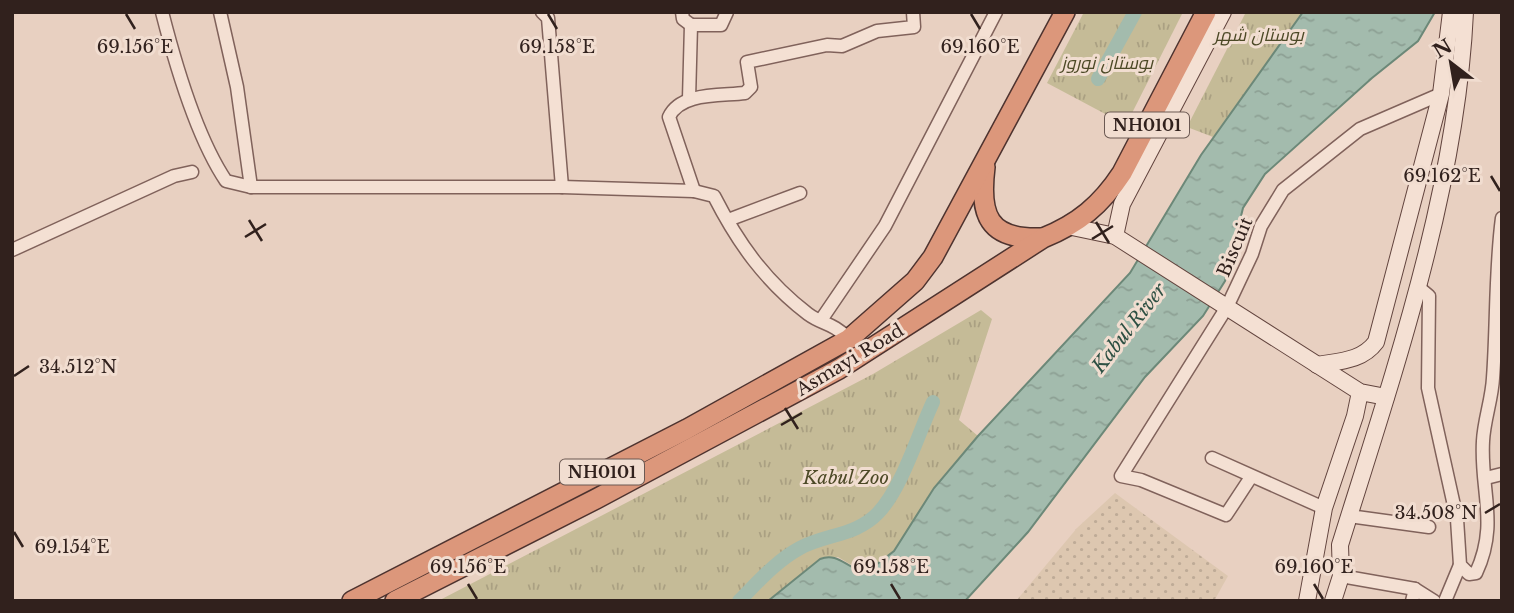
<svg xmlns="http://www.w3.org/2000/svg" width="1514" height="613" viewBox="0 0 1514 613" font-family="'Libre Baskerville',Cairo,serif">
<defs>
<pattern id="farmland-dots" width="8" height="8" patternUnits="userSpaceOnUse" patternTransform="scale(1.75)"><rect width="8" height="8" fill="#ddc7b0"/><path d="M2 2h.1M6 6h.1" fill="none" stroke="#beab97" stroke-width="1.8" stroke-linecap="round"/></pattern>
<pattern id="park-tufts" width="24" height="20" patternUnits="userSpaceOnUse" patternTransform="scale(1.75)"><rect width="24" height="20" fill="#c5bb97"/><path d="M3 7l-1-3M5 7V3M7 7l1-3M15 17l-1-3M17 17v-4M19 17l1-3" fill="none" stroke="#aaa082"/></pattern>
<pattern id="water-ripples" width="26" height="14" patternUnits="userSpaceOnUse" patternTransform="scale(1.75)"><rect width="26" height="14" fill="#a3bbad"/><path d="M2 4q2-2 4 0t4 0M15 11q2-2 4 0t4 0" fill="none" stroke="#8da094"/></pattern>
</defs>
<rect width="100%" height="100%" fill="#e8d0c1"/>
<!-- farmland -->
<path fill="url(#farmland-dots)" d="M1115,493L1228,576L1214,601H1016L1077,528Z"/>
<!-- park -->
<g fill="url(#park-tufts)">
<path d="M1084,12H1183L1126,125L1047,83Z"/>
<path d="M1246,12H1303L1213,137L1187,127Z"/>
<path d="M981,310L992,319L959,420L978,436C964,453 948,469 935,486C918,510 895,568 863,572L838,557L820,559L768,601H438L873,374Z"/>
</g>
<!-- water -->
<path fill="url(#water-ripples)" stroke="#6c8878" stroke-width="2" d="M1303,12H1435L1418,41L1372,78L1265,174L1243,208L1225,281L1203,316L1145,377L1028,532L965,601H768L820,559C840,551 848,572 868,571L894,551L934,488L978,436L1130,273L1201,155Z"/>
<g fill="none" stroke-linecap="round" stroke-linejoin="round">
<!-- canal -->
<g stroke="#a3bbad" stroke-width="14">
<path d="M1098,79L1135,12"/>
<path d="M739,601C758,582 776,561 800,548C826,534 856,536 878,513C902,488 918,434 933,402"/>
</g>
<!-- minor casing -->
<g stroke="#80625b" stroke-width="15">
<g id="minor">
<path d="M162,12C175,63 197,138 226,181L251,187H562L694,191L714,196C738,243 765,281 808,314C823,325 832,322 849,339"/>
<path d="M220,12L237,87L251,187"/>
<path d="M542,12L548,18L562,187"/>
<path d="M682,12L683,19L691,25"/>
<path d="M689,99L691,25H721L727,12"/>
<path d="M694,191L669,117C680,92 721,96 745,93L751,87L747,62L827,45L842,46L877,31L914,27L913,12"/>
<path d="M728,220L800,193"/>
<path d="M12,250L174,176L192,172"/>
<path d="M1417,286L1429,296L1428,388L1457,519L1460,565L1469,574L1476,573C1499,524 1480,490 1483,441C1484,420 1492,399 1493,378C1497,324 1495,271 1502,218"/>
<path d="M821,320L885,226L996,12"/>
<path d="M1212,458L1324,508"/>
<path d="M1251,477L1226,515L1141,480L1121,476L1227,307L1252,254L1261,226L1283,190L1360,129L1441,94"/>
<path d="M1486,478L1502,474"/>
<path d="M1349,516L1429,527"/>
<path d="M1341,576L1415,589"/>
<path d="M1412,601L1415,589L1434,601"/>
<path d="M1445,601L1460,565"/>
</g>
</g>
<!-- secondary casing -->
<g stroke="#62443e" stroke-width="18">
<g id="secondary">
<path d="M1072,227L1115,236L1360,392L1386,397"/>
<path d="M1115,236L1122,204L1223,12"/>
<path d="M1317,365C1340,361 1362,361 1376,342L1441,94L1451,12"/>
<path d="M1307,601L1324,508L1355,416L1360,392"/>
<path d="M1333,601L1341,576L1340,545C1393,375 1457,190 1465,12"/>
</g>
</g>
<!-- trunk casing -->
<g stroke="#4e332f" stroke-width="22">
<g id="trunk">
<path d="M985,167C979,215 988,240 1041,238"/>
<path d="M352,601L687,429L849,339L915,281L933,257L1065,12"/>
<path d="M395,601L596,499L839,369L1043,238C1078,224 1101,205 1122,173L1206,12"/>
</g>
</g>
<!-- minor -->
<use href="#minor" stroke="#f4e0d3" stroke-width="12"/>
<!-- secondary -->
<use href="#secondary" stroke="#f4e0d3" stroke-width="16"/>
<!-- trunk -->
<use href="#trunk" stroke="#dc977b" stroke-width="19"/>
</g>
<!-- ticks -->
<path fill="none" stroke="#31211d" stroke-width="2.5" d="M126,14L135,29M548,14L557,29M971,14L980,29M1491,176L1500,191M249,220L262,241M1096,222L1109,243M245,237L266,224M1092,239L1113,226M14,376L29,366M785,408L798,429M781,425L802,413M1485,513L1500,504M14,532L23,547M468,584L477,599M891,584L900,599M1314,584L1323,599"/>
<g text-anchor="middle" dominant-baseline="central" stroke-width="6" stroke-linejoin="round" paint-order="stroke">
<!-- shield labels -->
<g fill="#f1ddd0" stroke="#6b5953" stroke-width="2">
<rect x="1105" y="112.5" width="84" height="25" rx="5"/>
<rect x="560" y="459.5" width="84" height="25" rx="5"/>
</g>
<g font-size="16" font-weight="bold" fill="#31211d">
<text x="1147" y="125">NH0101</text>
<text x="602" y="472">NH0101</text>
</g>
<!-- park labels -->
<g font-size="18" font-style="italic" fill="#4c4926" stroke="#f1ddd0">
<text x="1259" y="35">بوستان شهر</text>
<text x="1107" y="63">بوستان نوروز</text>
<text x="846" y="478">Kabul Zoo</text>
</g>
<!-- street labels -->
<g font-size="18" fill="#31211d" stroke="#f1ddd0">
<text transform="translate(1235 247) rotate(-67)">Biscuit</text>
<text transform="translate(850 360) rotate(-31)">Asmayi Road</text>
</g>
<!-- water labels -->
<g font-size="19" font-style="italic" fill="#2e5043" stroke="#f1ddd0">
<text transform="translate(1129 328) rotate(-52)">Kabul River</text>
</g>
</g>
<g font-size="18" text-anchor="middle" fill="#31211d" stroke="#f1ddd0" stroke-width="6" stroke-linejoin="round" paint-order="stroke">
<text x="135" y="53">69.156°E</text>
<text x="557" y="53">69.158°E</text>
<text x="980" y="53">69.160°E</text>
<text x="1442" y="182">69.162°E</text>
<text x="78" y="373">34.512°N</text>
<text x="1436" y="519">34.508°N</text>
<text x="72" y="553">69.154°E</text>
<text x="468" y="573">69.156°E</text>
<text x="891" y="573">69.158°E</text>
<text x="1314" y="573">69.160°E</text>
</g>
<!-- border -->
<rect width="1514" height="613" fill="none" stroke="#31211d" stroke-width="28"/>
<!-- north arrow -->
<g transform="translate(1451 63) rotate(329)" stroke="#f1ddd0" stroke-width="5" paint-order="stroke">
<path d="M0-5L12 26L0 18L-12 26Z" fill="#31211d"/>
<text y="-10" font-size="19" font-weight="bold" text-anchor="middle" fill="#31211d">N</text>
</g>
</svg>
